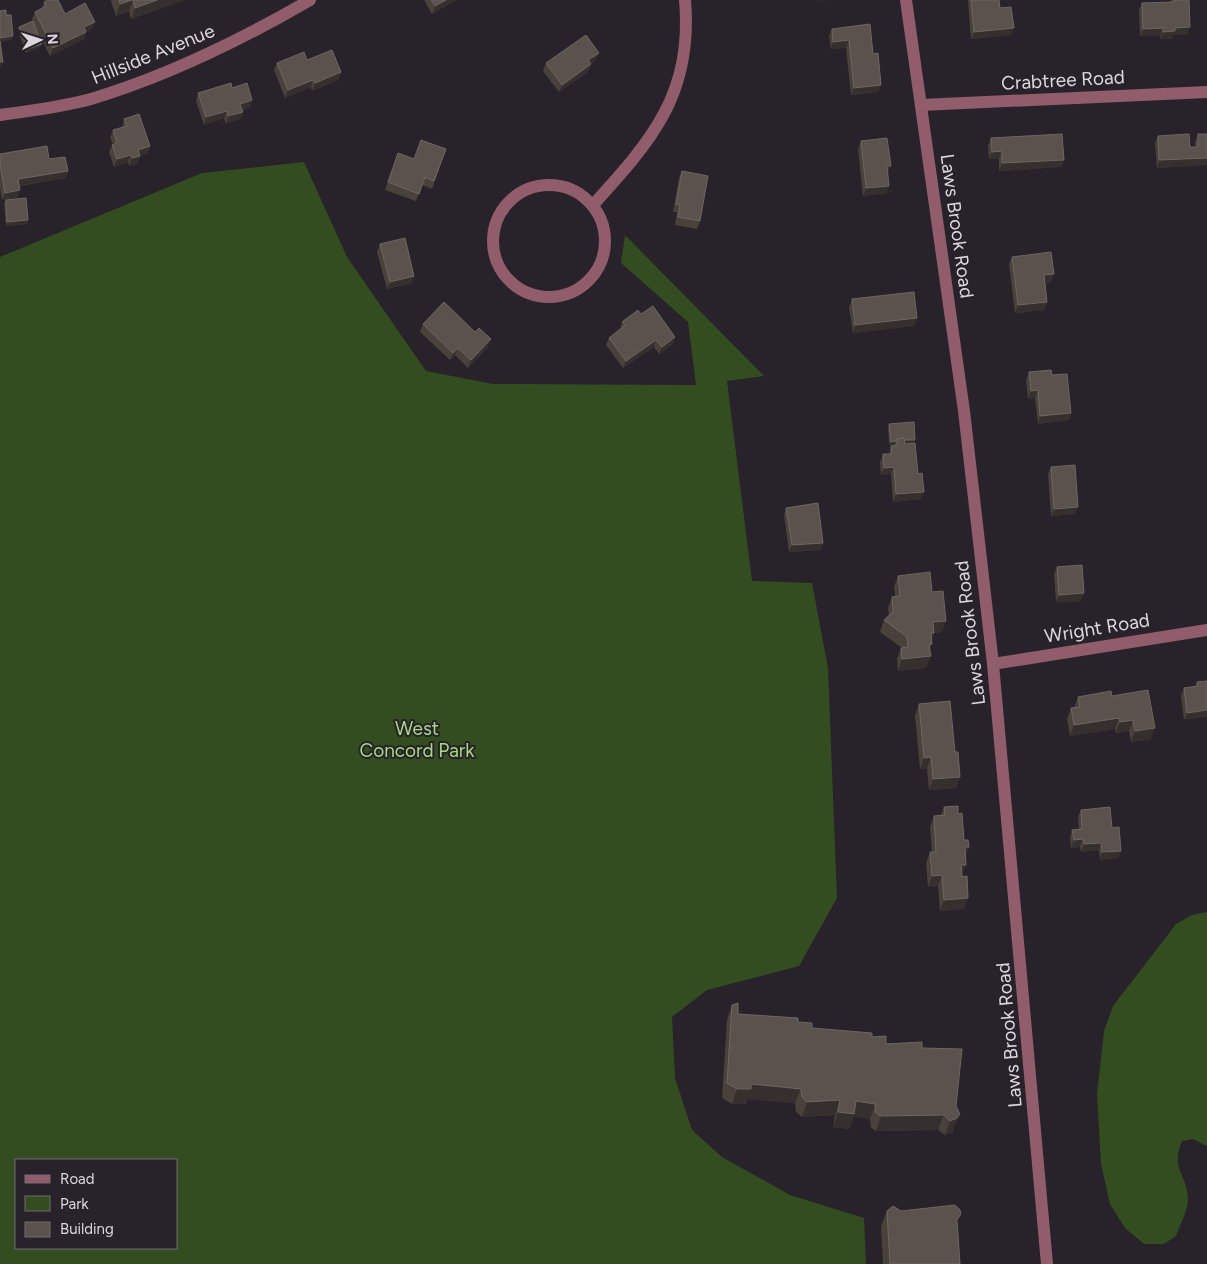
<svg xmlns="http://www.w3.org/2000/svg" width="1207" height="1264" viewBox="0 0 1207 1264" font-family="Figtree,sans-serif">
<rect width="100%" height="100%" fill="#28222a"/>
<!-- green -->
<g fill="#334d20" fill-rule="evenodd">
<path d="M304,162L347,257L426,371L493,384L696,385L688,322L621,263L625,235L764,376L727,381L752,581L812,583L828,668L837,898L799,966L707,990L672,1017L675,1078L692,1130L722,1157L790,1195L864,1218L866,1264H0V257L202,173ZM16,1160H176V1248H16Z"/>
<path d="M1207,912V1146L1193,1139L1182,1141C1170,1170 1187,1173 1188,1198C1188,1210 1180,1225 1176,1236L1164,1244H1144L1125,1228L1110,1204L1101,1164L1097,1094L1104,1031L1113,1006L1176,924L1192,915Z"/>
</g>
<g fill="none" stroke-linecap="round" stroke-linejoin="round">
<!-- minor -->
<g stroke="#925d6a" stroke-width="12">
<path d="M906,0L964,411L993,664L1047,1264"/>
<path d="M921,105L1207,92"/>
<path d="M0,115C30,111 62,107 91,99C168,76 241,40 310,0"/>
<circle cx="549" cy="241" r="56"/>
<path d="M593,205C652,140 693,94 685,0"/>
<path d="M993,664L1207,630"/>
</g>
</g>
<!-- wall -->
<g fill="#49423b">
<path d="M111,0H184L131,19L129,11L116,16L111,1Z"/>
<path d="M424,0H456L432,14Z"/>
<path d="M968,0H999L1000,8L1011,35L971,39Z"/>
<path d="M1171,0H1189L1187,35H1173L1172,39H1160V36H1140L1139,10L1142,3L1171,2Z"/>
<path d="M44,2L65,14L92,29L86,32L84,39L50,56L33,22L42,44L40,47L26,53L18,31L19,27L33,21L32,19L35,12L42,8Z"/>
<path d="M832,29L873,54L881,85L878,92L851,95L846,48L831,49L829,36Z"/>
<path d="M307,60L341,72L338,80L312,91L311,87L285,98L274,70L277,63Z"/>
<path d="M596,60L591,64L588,72L559,92L543,71L546,63Z"/>
<path d="M232,88L252,100L250,107L242,110L243,112L240,119L226,124L224,118L204,125L196,101L198,93Z"/>
<path d="M124,119L150,146L147,154L140,156L137,164L129,166L128,162L114,167L109,152L113,144L110,138L113,130L122,127Z"/>
<path d="M1198,134L1207,165L1157,168L1155,143L1158,136L1190,147H1195V142Z"/>
<path d="M991,138L1064,160L1061,167L999,171V159H989L988,146Z"/>
<path d="M861,141L888,174L887,193L863,196L858,149Z"/>
<path d="M446,149L432,189L422,185L416,201L385,190L398,153L414,159Z"/>
<path d="M0,154L49,159L68,171L65,178L19,186L17,198L2,200L0,188Z"/>
<path d="M682,171L700,221L697,229L675,225L677,212H673L679,178Z"/>
<path d="M6,200L28,220L27,224L6,226L4,203Z"/>
<path d="M380,244L414,276L412,283L387,289L377,252Z"/>
<path d="M1012,257L1051,282L1045,283L1047,302L1044,310L1015,313L1009,264Z"/>
<path d="M852,299L917,318L914,326L853,333L849,307Z"/>
<path d="M641,314L675,337L673,344L659,354L654,347L623,368L606,345L609,338L620,330L622,322Z"/>
<path d="M423,324L488,347L468,368L455,355L450,360L420,332Z"/>
<path d="M1029,372L1052,375L1071,413L1069,420L1038,424L1035,398L1028,399L1026,380Z"/>
<path d="M889,424L914,443L921,499L893,502L891,474L881,475L880,462L883,454H889L891,446L894,445H889L888,428Z"/>
<path d="M1051,467L1075,514L1051,516L1048,474Z"/>
<path d="M786,508L823,543L820,550L789,552L784,515Z"/>
<path d="M1057,567L1081,601L1056,602L1054,574Z"/>
<path d="M898,576L932,592L942,632L934,633L932,639L926,668L898,671L897,659L901,648H902L880,632L884,620L889,616L888,608L892,597L895,596L894,587Z"/>
<path d="M1207,681L1184,720L1181,696L1184,688L1195,686L1197,682Z"/>
<path d="M1112,696L1151,739L1131,742L1129,731L1116,733L1115,729L1070,736L1067,719L1071,708H1074L1078,697Z"/>
<path d="M919,704L955,752L960,777L956,788L929,790L927,768L920,769L915,715Z"/>
<path d="M944,807L958,814L964,840L969,847L966,855L962,876L964,909L940,911L938,886L928,887L926,863L930,852H932L930,827L934,816L941,815Z"/>
<path d="M1081,810L1112,828L1118,858L1100,860L1099,850L1081,852L1080,847L1071,848L1070,837L1072,830L1079,829L1078,817Z"/>
<path d="M732,1005L738,1014L798,1022L812,1028L872,1037L886,1044L922,1048L954,1128L952,1133L945,1135L938,1130L876,1131L871,1128L870,1119L854,1116L849,1129L833,1127L835,1115L802,1117L796,1112L795,1103L747,1099L746,1104H732L722,1098L727,1020Z"/>
<path d="M887,1211H901L957,1223L960,1264H883L881,1226Z"/>
</g>
<!-- shaded-wall -->
<g fill="#352f2d">
<path d="M133,0L129,11L116,16L120,4Z"/>
<path d="M157,0H184L131,19L135,8Z"/>
<path d="M446,0H456L432,14L435,6Z"/>
<path d="M820,0H834L819,1Z"/>
<path d="M95,22L92,29L86,32L84,39L50,56L53,48L84,27Z"/>
<path d="M1190,27L1187,35H1173L1172,39H1160L1163,32L1175,28Z"/>
<path d="M1014,28L1011,35L971,39L974,32Z"/>
<path d="M1163,28L1160,36H1140L1143,29Z"/>
<path d="M13,36L12,40L0,42V38Z"/>
<path d="M849,40L846,48L831,49L833,42Z"/>
<path d="M42,44L40,47L26,53L28,49Z"/>
<path d="M599,53L596,60L585,68L588,60Z"/>
<path d="M0,62H3L0,69Z"/>
<path d="M591,64L588,72L559,92L562,85Z"/>
<path d="M341,72L338,80L312,91L315,83Z"/>
<path d="M313,80L311,87L285,98L288,90Z"/>
<path d="M881,85L878,92L851,95L854,88Z"/>
<path d="M252,100L250,107L238,111L240,104Z"/>
<path d="M227,111L224,118L204,125L206,117Z"/>
<path d="M243,112L240,119L226,124L228,116Z"/>
<path d="M150,146L147,154L140,156L137,164L129,166L132,158L138,150Z"/>
<path d="M1002,151L999,159H989L992,152Z"/>
<path d="M131,155L128,162L114,167L117,159Z"/>
<path d="M1207,158V165L1157,168L1159,160Z"/>
<path d="M1064,160L1061,167L999,171L1002,163Z"/>
<path d="M887,166H891L888,174Z"/>
<path d="M68,171L65,178L15,186L18,179Z"/>
<path d="M889,186L887,193L863,196L866,188Z"/>
<path d="M20,190L17,198L2,200L5,193Z"/>
<path d="M28,220L27,224L6,226L7,222Z"/>
<path d="M1054,274L1051,282L1041,283L1044,275Z"/>
<path d="M414,276L412,283L387,289L390,282Z"/>
<path d="M1047,302L1044,310L1015,313L1018,305Z"/>
<path d="M917,318L914,326L853,333L855,325Z"/>
<path d="M675,337L673,344L659,354L662,347Z"/>
<path d="M491,339L488,347L468,368L471,360Z"/>
<path d="M656,340L654,347L623,368L626,361Z"/>
<path d="M458,348L455,355L450,360L453,353Z"/>
<path d="M1038,390L1035,398L1028,399L1031,391Z"/>
<path d="M1071,413L1069,420L1038,424L1040,416Z"/>
<path d="M915,440L914,443L897,445V441Z"/>
<path d="M896,441L894,445H889L891,442Z"/>
<path d="M894,467L891,474L881,475L884,468Z"/>
<path d="M924,492L921,499L893,502L896,494Z"/>
<path d="M1078,507L1075,514L1051,516L1054,509Z"/>
<path d="M823,543L820,550L789,552L792,545Z"/>
<path d="M1084,593L1081,601L1056,602L1059,595Z"/>
<path d="M946,621L942,632L934,633L930,644H927L933,622Z"/>
<path d="M932,644L928,655L929,645Z"/>
<path d="M931,656L926,668L898,671L902,659Z"/>
<path d="M1207,710V717L1184,720L1187,713Z"/>
<path d="M1119,718L1115,729L1070,736L1074,725Z"/>
<path d="M1133,720L1129,731L1116,733L1120,722Z"/>
<path d="M1155,728L1151,739L1131,742L1135,731Z"/>
<path d="M931,757L927,768L920,769L924,758Z"/>
<path d="M960,777L956,788L929,790L933,779Z"/>
<path d="M1083,839L1080,847L1071,848L1074,840Z"/>
<path d="M1101,843L1099,850L1081,852L1084,844Z"/>
<path d="M965,847H969L965,858Z"/>
<path d="M1121,851L1118,858L1100,860L1102,852Z"/>
<path d="M961,865H966L962,876L957,877Z"/>
<path d="M942,875L938,886L928,887L932,876Z"/>
<path d="M968,898L964,909L940,911L944,900Z"/>
<path d="M751,1084L801,1089L795,1103L747,1099L746,1104H732L737,1089Z"/>
<path d="M840,1100L835,1115L802,1117L807,1102Z"/>
<path d="M856,1101L875,1104L870,1119L854,1116L849,1129L833,1127L838,1112Z"/>
<path d="M960,1114L952,1133L945,1135L950,1121Z"/>
<path d="M944,1115L938,1130L876,1131L881,1116Z"/>
</g>
<!-- building -->
<g fill="#59524d" stroke="#6d6763">
<path d="M48,0H58L65,14L85,3L95,22L84,27L86,32L53,48L35,12L46,6L44,2Z"/>
<path d="M119,0H132L120,4Z"/>
<path d="M133,0H157L135,8Z"/>
<path d="M431,0H446L435,6Z"/>
<path d="M971,0H999L1000,8L1011,7L1014,28L974,32Z"/>
<path d="M1174,0H1189L1190,27L1175,28V31L1163,32V28L1143,29L1142,3L1174,2Z"/>
<path d="M6,10V15H11L13,36L0,38V11Z"/>
<path d="M33,21L42,44L28,49L19,27Z"/>
<path d="M870,24L873,54L878,53L881,85L854,88L849,40L833,42L832,29Z"/>
<path d="M586,35L599,53L588,60L591,64L562,85L546,63Z"/>
<path d="M0,41L3,62H0Z"/>
<path d="M332,50L341,72L315,83L313,80L288,90L277,63L304,52L307,60Z"/>
<path d="M231,83L232,88L247,83L252,100L240,104L243,112L228,116L227,111L206,117L198,93Z"/>
<path d="M139,114L150,146L138,150L140,156L132,158L131,155L117,159L112,145L117,143L113,130L127,126L124,119Z"/>
<path d="M1062,134L1064,160L1002,163V151L992,152L991,138Z"/>
<path d="M1189,134L1190,147H1198V134H1207V158L1159,160L1158,136Z"/>
<path d="M887,138L891,166H887L889,186L866,188L861,141Z"/>
<path d="M421,140L446,149L434,181L425,177L419,194L388,182L398,153L414,159Z"/>
<path d="M47,146L49,159L65,157L68,171L18,179L20,190L5,193L0,164V154Z"/>
<path d="M682,171L708,176L700,221L678,217L680,205L676,204Z"/>
<path d="M26,198L28,220L7,222L6,200Z"/>
<path d="M405,238L414,276L390,282L380,244Z"/>
<path d="M1051,252L1054,274L1044,275L1047,302L1018,305L1012,257Z"/>
<path d="M914,292L917,318L855,325L852,299Z"/>
<path d="M444,302L475,332L479,328L491,339L471,360L458,348L453,353L423,324Z"/>
<path d="M653,306L675,337L662,347L656,340L626,361L609,338L625,325L622,322L638,310L641,314Z"/>
<path d="M1051,370L1052,375L1067,374L1071,413L1040,416L1038,390L1031,391L1029,372Z"/>
<path d="M914,422L915,440H904V438L897,439L896,441L891,442L889,424Z"/>
<path d="M904,438L905,444L915,443L918,474L922,473L924,492L896,494L894,467L884,468L883,454H892L891,446L897,445V439Z"/>
<path d="M1075,465L1078,507L1054,509L1051,467Z"/>
<path d="M818,503L823,543L792,545L786,508Z"/>
<path d="M1082,565L1084,593L1059,595L1057,567Z"/>
<path d="M930,572L932,592L943,591L946,621L933,622L934,633H931L932,644L929,645L931,656L902,659L901,648L908,647L907,637L884,620L893,612L892,597L900,596L898,576Z"/>
<path d="M1207,681V710L1187,713L1184,688L1198,686L1197,682Z"/>
<path d="M1148,690L1155,728L1135,731L1133,720L1120,722L1119,718L1074,725L1071,708L1080,707L1078,697L1111,691L1112,696Z"/>
<path d="M950,701L955,752H958L960,777L933,779L931,757L924,758L919,704Z"/>
<path d="M958,806V814L962,813L964,840H968L969,847H965L966,865H961L962,877L967,876L968,898L944,900L942,875L932,876L930,852H936L934,816L945,815L944,807Z"/>
<path d="M1110,807L1112,828L1119,827L1121,851L1102,852L1101,843L1084,844L1083,839L1074,840L1072,830L1082,829L1081,810Z"/>
<path d="M738,1003V1014L798,1018V1022L812,1023V1028L872,1033V1037L886,1036V1044L922,1042V1048L962,1049L956,1106L960,1114L957,1118L950,1121L944,1115L881,1116L876,1113L875,1104L856,1101L854,1114L838,1112L840,1100L807,1102L802,1097L801,1089L751,1084V1089H737L727,1083L732,1005Z"/>
<path d="M955,1205L960,1210L961,1214L957,1220L960,1264H890L887,1211L893,1206L901,1211Z"/>
</g>
<g text-anchor="middle" dominant-baseline="central" stroke-width="4" stroke-linejoin="round" paint-order="stroke">
<!-- street labels -->
<g font-size="19" fill="#dbd8dd" stroke="#28222a">
<text transform="translate(153 54) rotate(-22)">Hillside Avenue</text>
<text transform="translate(1063 80) rotate(-3)">Crabtree Road</text>
<text transform="translate(957 226) rotate(82)">Laws Brook Road</text>
<text transform="translate(1097 628) rotate(-9)">Wright Road</text>
<text transform="translate(970 633) rotate(-97)">Laws Brook Road</text>
<text transform="translate(1009 1035) rotate(-95)">Laws Brook Road</text>
</g>
<!-- park labels -->
<g font-size="19" fill="#a6d982" stroke="#28222a">
<text x="417" y="728">West<tspan x="417" dy="22">Concord Park</tspan></text>
</g>
</g>
<!-- legend -->
<rect x="15" y="1159" width="162" height="90" fill="#28222a" stroke="#706b72"/>
<rect x="25" y="1175" width="25" height="8" fill="#925d6a" stroke="#706b72"/>
<text x="60" y="1184" font-size="15" fill="#dbd8dd">Road</text>
<rect x="25" y="1196" width="25" height="15" fill="#334d20" stroke="#706b72"/>
<text x="60" y="1209" font-size="15" fill="#dbd8dd">Park</text>
<rect x="25" y="1222" width="25" height="15" fill="#59524d" stroke="#706b72"/>
<text x="60" y="1234" font-size="15" fill="#dbd8dd">Building</text>
<!-- north arrow -->
<g transform="translate(40 40) rotate(86)" stroke="#28222a" stroke-width="4" paint-order="stroke">
<path d="M0-4L9 19L0 12L-9 19Z" fill="#dbd8dd"/>
<text y="-8" font-size="14" font-weight="bold" text-anchor="middle" fill="#dbd8dd">N</text>
</g>
</svg>
